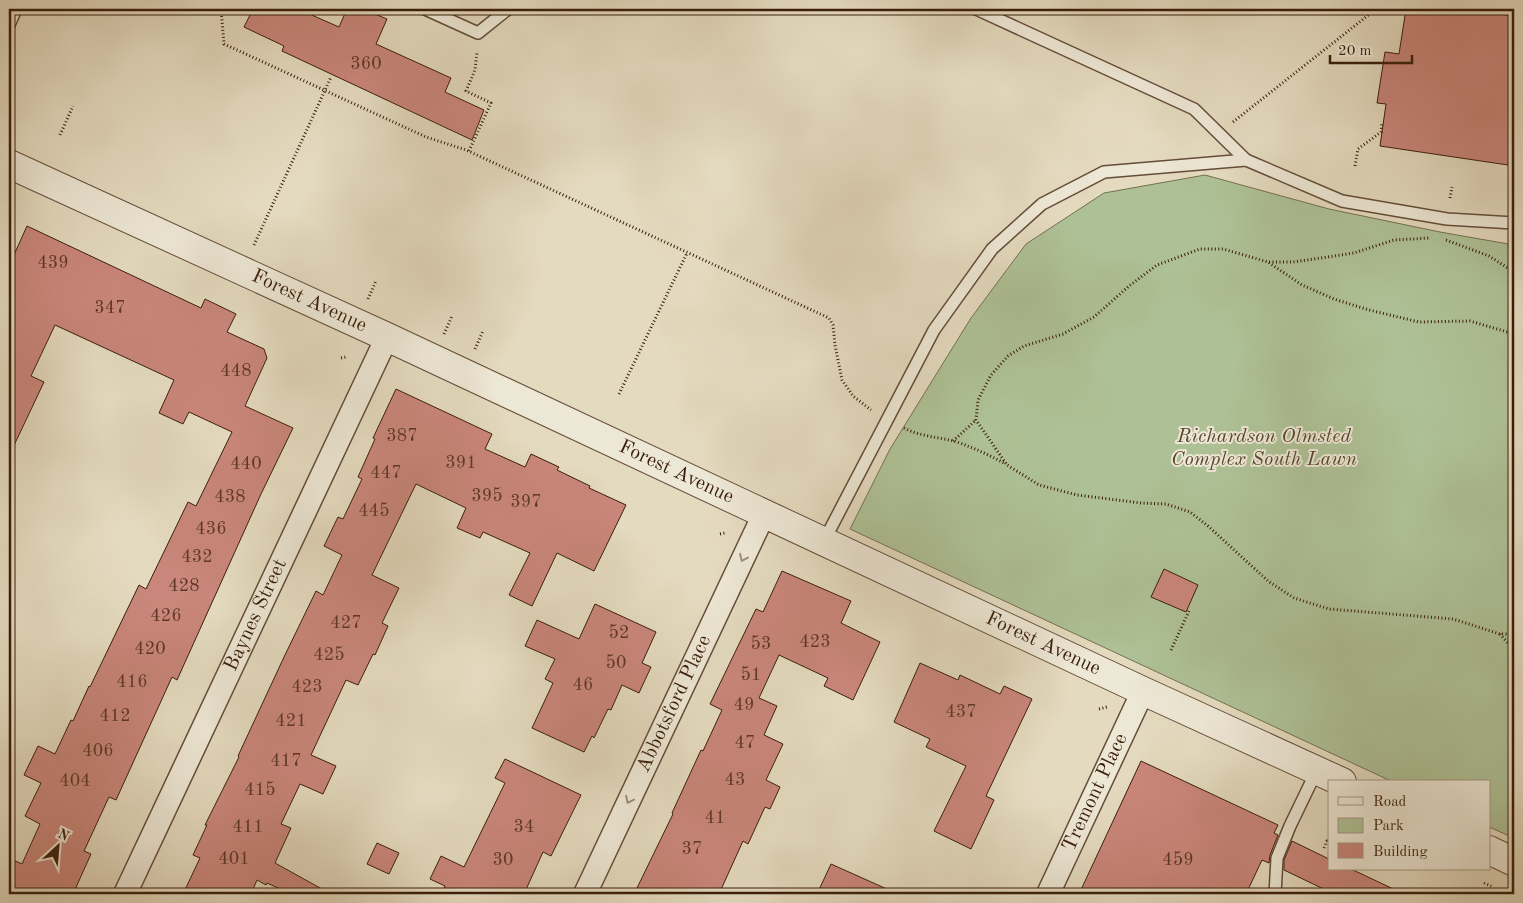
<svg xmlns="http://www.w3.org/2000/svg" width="1523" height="903" viewBox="0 0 1523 903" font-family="'Old Standard TT',serif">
<rect width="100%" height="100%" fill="#e4dabf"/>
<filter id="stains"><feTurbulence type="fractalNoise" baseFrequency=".004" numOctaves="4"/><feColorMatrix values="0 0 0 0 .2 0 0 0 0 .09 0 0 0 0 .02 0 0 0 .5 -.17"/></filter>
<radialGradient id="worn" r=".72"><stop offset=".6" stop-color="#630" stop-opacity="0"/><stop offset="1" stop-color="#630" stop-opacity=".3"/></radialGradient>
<!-- green -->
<path fill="#aec196" stroke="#747050" d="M1205,175L1329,209L1440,232L1514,245V838L1489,827V782H1393L850,529L890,449L971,318L1026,244L1104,193Z"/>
<!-- building -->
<g fill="#c9867a" stroke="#3a1e0b">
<path d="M253,9H298L339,27L347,9H363L387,19L376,44L451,78L445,92L484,110L472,140L282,51L284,46L244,27Z"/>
<path d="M1406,9H1466L1514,16V116L1508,165L1380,146L1386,104L1377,103L1385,52L1399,54Z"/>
<path d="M27,226L201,308L205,299L236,314L227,332L264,349L267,358L245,406L293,428L261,494L177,680L172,677L116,800L109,797L84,851L91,854L73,894H9V858L22,864L40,824L25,816L41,783L24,775L38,746L55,754L71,720L73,721L89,686L90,687L139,585L146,589L188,502L196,506L232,432L189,412L183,424L159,413L174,380L55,325L31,376L44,382L9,456V266Z"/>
<path d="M396,389L492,434L485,449L525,467L531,454L559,467L557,470L590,486L589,488L626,505L594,571L557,553L532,606L509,595L530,553L483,532L480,538L457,528L466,508L416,484L372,575L399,588L382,623L388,626L375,655L373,654L358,685L346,680L311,755L336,766L323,794L300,784L281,824L291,828L275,863L331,894H291L267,883L266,885L257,880L251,894H183L200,858L193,855L207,825H205L239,757L238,756L284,657L316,591L323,595L342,555L324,546L338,517L343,519L362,479L358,477L375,439L373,438Z"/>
<path d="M1164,569L1198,585L1186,612L1151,597Z"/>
<path d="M782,571L851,601L841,623L880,642L853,700L824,686L828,678L779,655L759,698L777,706L764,735L783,744L766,780L780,787L770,809L765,807L748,844L743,841L719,894H650L637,888L673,814L672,813L701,750L703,751L722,710L710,704L756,609L763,612Z"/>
<path d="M595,604L656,632L642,663L651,667L639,693L622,685L611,710L608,709L594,738L592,736L584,752L532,728L553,683L545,679L555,659L525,646L537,620L579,639Z"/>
<path d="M920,663L958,680L960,675L1000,694L1004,686L1032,699L986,796L994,800L971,849L934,831L966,766L926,747L930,739L894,722Z"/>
<path d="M505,759L581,795L551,856L543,852L524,894H441L445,886L430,879L441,856L464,867L505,783L495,778Z"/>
<path d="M1141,761L1278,825L1274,833L1278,835L1270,855L1269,863L1262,860L1246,894H1079Z"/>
<path d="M1292,841L1329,859V869H1351L1404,894H1334L1284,870V860Z"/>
<path d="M377,843L399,853L389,874L367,864Z"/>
<path d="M831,864L898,894H817Z"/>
</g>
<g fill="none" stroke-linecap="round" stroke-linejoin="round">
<!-- service casing -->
<g stroke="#644d38" stroke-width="14">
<g id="service">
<path d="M425,9L478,33L508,9"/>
<path d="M976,9L1194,109L1246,160"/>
<path d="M9,25L16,9"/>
<path d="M824,541L934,330L992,249L1042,204L1104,172L1246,160L1342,201L1447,219L1514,223"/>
<path d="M1275,894L1277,858L1290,826L1317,770"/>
</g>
</g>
<!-- minor casing -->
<g stroke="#644d38" stroke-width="25">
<g id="minor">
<path id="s1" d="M125,894L387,337"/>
<path id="s2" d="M585,894L764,514"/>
<path id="s3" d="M1048,894L1143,691"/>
</g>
</g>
<!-- tertiary casing -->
<g stroke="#644d38" stroke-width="30">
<g id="tertiary">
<path id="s4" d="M9,164L387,337L1143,691L1342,782"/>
<path d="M1489,850L1514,862"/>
</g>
</g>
<!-- path -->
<g stroke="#3a1e0b" stroke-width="3" stroke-dasharray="1 2.5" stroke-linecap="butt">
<path d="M221,9L224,44L426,137L466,150L829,318L833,325L835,345L842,380L853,396L871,410"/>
<path d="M1233,122L1376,9"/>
<path d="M60,135L73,106"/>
<path d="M469,151L491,103L466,91L475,70L477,52"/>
<path d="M1355,166L1358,149L1381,132L1382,122"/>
<path d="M1450,198L1452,187"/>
<path d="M9,202L11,205"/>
<path d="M1446,240L1489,256L1514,272"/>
<path d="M254,245L331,77"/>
<path d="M1269,262H1293L1321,258L1354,253L1394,240L1430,238"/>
<path d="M368,299L376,281"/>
<path d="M444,334L452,316"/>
<path d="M1514,334L1470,321L1419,322L1369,310L1334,299L1302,285L1268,262L1223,249H1200L1157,265L1129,286L1094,317L1063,334L1024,346L1008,356L991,375L978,400L976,420L1007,465L1039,485L1077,495L1141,503L1166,504L1190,512L1208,526L1268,581L1294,598L1329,609L1453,619L1500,634H1514"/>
<path d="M475,349L483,331"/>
<path d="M341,358L346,357"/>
<path d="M619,394L687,253"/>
<path d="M904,428C919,436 937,437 954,441C972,447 989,455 1006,464"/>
<path d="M953,441L976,420"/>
<path d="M720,534L725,533"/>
<path d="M1500,634L1514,650"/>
<path d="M1171,650L1189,611"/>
<path d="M1099,709L1107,707"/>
<path d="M1324,848L1327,841L1329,842"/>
<path d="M1484,883L1493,887"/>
<path d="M1295,889L1306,894"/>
<path d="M1325,894L1326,892"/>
</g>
<!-- service -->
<use href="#service" stroke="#ede7d5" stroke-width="11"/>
<!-- minor -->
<use href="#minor" stroke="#ede7d5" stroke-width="22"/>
<!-- tertiary -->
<use href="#tertiary" stroke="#ede7d5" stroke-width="28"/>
</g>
<!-- one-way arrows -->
<defs><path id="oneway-chevron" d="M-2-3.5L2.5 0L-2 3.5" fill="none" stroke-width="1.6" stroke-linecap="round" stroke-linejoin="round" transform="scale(1.25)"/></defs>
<g stroke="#9c8d7a">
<use href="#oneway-chevron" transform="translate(743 558) rotate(115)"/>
<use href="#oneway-chevron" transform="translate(629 800) rotate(115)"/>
</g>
<g text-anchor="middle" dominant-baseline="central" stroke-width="4" stroke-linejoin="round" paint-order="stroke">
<!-- number labels -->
<g font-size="18" fill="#5e3827">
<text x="366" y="64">360</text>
<text x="53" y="263">439</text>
<text x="110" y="308">347</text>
<text x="236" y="371">448</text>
<text x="402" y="436">387</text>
<text x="461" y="463">391</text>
<text x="246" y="464">440</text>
<text x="386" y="473">447</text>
<text x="487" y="496">395</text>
<text x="230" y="497">438</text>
<text x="526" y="502">397</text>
<text x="374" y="511">445</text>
<text x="211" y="529">436</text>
<text x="197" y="557">432</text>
<text x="184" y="586">428</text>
<text x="166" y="616">426</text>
<text x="346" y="623">427</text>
<text x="619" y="633">52</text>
<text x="815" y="642">423</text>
<text x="761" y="644">53</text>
<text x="150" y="649">420</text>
<text x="329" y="655">425</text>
<text x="616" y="663">50</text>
<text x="751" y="675">51</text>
<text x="132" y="682">416</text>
<text x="583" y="685">46</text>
<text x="307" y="687">423</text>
<text x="744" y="705">49</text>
<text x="961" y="712">437</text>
<text x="115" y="716">412</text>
<text x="291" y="721">421</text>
<text x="745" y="743">47</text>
<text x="98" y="751">406</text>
<text x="286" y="761">417</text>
<text x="735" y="780">43</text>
<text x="75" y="781">404</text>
<text x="260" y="790">415</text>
<text x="715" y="818">41</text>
<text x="248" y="827">411</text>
<text x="524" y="827">34</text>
<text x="692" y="849">37</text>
<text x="234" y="859">401</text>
<text x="503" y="860">30</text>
<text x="1178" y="860">459</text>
</g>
<!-- street labels -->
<g font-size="20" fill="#3a1e0b" stroke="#ede7d5">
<text stroke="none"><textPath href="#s4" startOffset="330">Forest Avenue</textPath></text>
<text stroke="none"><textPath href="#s4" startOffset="735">Forest Avenue</textPath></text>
<text stroke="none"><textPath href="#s1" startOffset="308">Baynes Street</textPath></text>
<text stroke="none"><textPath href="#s4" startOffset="1140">Forest Avenue</textPath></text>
<text stroke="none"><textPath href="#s2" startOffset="210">Abbotsford Place</textPath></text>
<text stroke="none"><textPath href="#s3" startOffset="112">Tremont Place</textPath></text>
</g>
<!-- park labels -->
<g font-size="20" font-style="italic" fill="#57472e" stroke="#ede7d5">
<text x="1264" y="437">Richardson Olmsted<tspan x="1264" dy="23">Complex South Lawn</tspan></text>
</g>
</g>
<!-- margin -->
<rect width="1523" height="903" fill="none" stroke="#e4dabf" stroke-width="30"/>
<rect x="10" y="10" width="1503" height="883" fill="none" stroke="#3a1e0b" stroke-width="2.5"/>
<rect x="15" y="15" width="1493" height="873" fill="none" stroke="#3a1e0b"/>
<!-- legend -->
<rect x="1328" y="780" width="162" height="90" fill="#ede7d5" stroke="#a59784"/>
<rect x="1338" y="797" width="25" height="8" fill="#ede7d5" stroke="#a59784"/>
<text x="1373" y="806" font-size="15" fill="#3a1e0b">Road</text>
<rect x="1338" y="818" width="25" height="15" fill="#aec196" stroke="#a59784"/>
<text x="1373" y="830" font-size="15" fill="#3a1e0b">Park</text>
<rect x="1338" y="843" width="25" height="15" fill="#c9867a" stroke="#a59784"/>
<text x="1373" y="856" font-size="15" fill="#3a1e0b">Building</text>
<!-- north arrow -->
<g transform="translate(58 846) rotate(26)" stroke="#ede7d5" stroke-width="4" paint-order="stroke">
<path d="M0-4L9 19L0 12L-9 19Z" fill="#3a1e0b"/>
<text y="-8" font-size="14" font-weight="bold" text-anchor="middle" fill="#3a1e0b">N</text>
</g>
<!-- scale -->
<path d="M1330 55v8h82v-8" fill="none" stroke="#3a1e0b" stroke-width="2.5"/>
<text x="1338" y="55" font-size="15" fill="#3a1e0b" stroke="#ede7d5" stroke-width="4" paint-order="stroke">20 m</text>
<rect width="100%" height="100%" filter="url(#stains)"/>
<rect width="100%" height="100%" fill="url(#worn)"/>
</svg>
